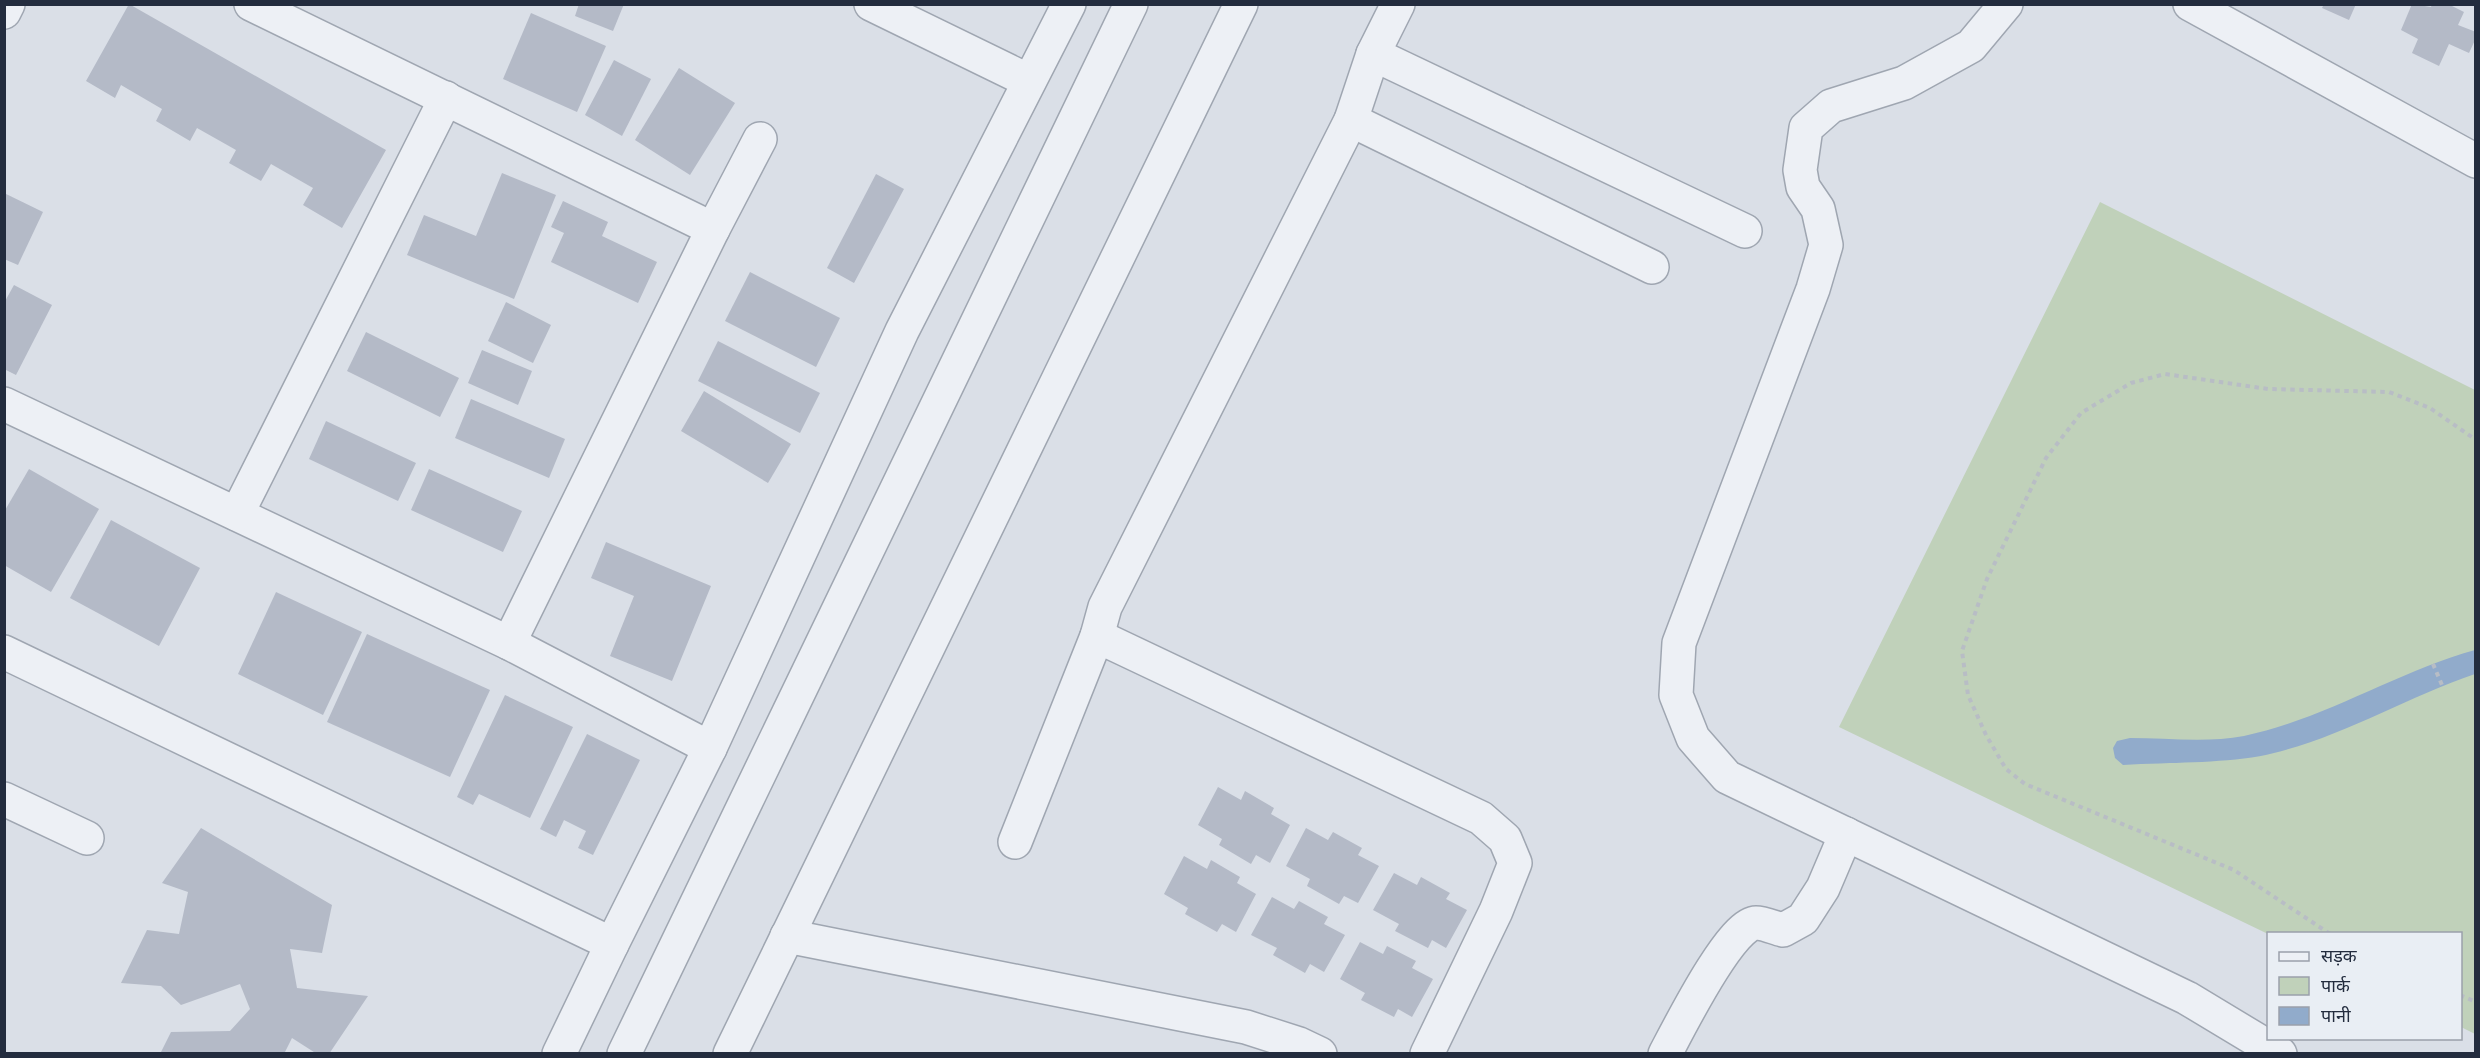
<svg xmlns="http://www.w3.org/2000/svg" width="2480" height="1058" viewBox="0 0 2480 1058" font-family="Helvetica,'Noto Sans Devanagari',sans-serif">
<rect width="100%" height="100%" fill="#dadfe7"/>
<!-- green -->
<path fill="#c0d1ba" d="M2100,202L2475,390V1034L2461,1027L2460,934H2268L1839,727Z"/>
<!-- water -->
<path fill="#91abcb" d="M2475,650V674C2407,697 2344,736 2274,753C2231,764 2169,762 2123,765L2115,758L2113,748L2117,741L2130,738C2166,738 2208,743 2244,736C2325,719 2396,672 2475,650Z"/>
<!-- building -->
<g fill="#b4bac7">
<path d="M129,4L386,150L342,228L303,205L313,188L271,164L261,181L229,163L236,150L197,128L190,141L156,121L162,109L121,85L115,98L86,81Z"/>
<path d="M579,4H624L613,31L575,16Z"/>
<path d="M2324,4H2356L2349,20L2322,8Z"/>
<path d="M2412,4L2431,7L2432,4H2448L2464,12L2458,25L2476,32V38L2469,53L2449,44L2439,66L2412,53L2418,39L2401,30Z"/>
<path d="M531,13L606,46L577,112L503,79Z"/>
<path d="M614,60L651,79L622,136L585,115Z"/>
<path d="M679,68L735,103L690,175L635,140Z"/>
<path d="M502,173L556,195L514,299L407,255L424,215L476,236Z"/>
<path d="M876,174L904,189L854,283L827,268Z"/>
<path d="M4,193L43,212L18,265L4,259Z"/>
<path d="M563,201L608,222L602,236L657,262L638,303L551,262L564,233L551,227Z"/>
<path d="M750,272L840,318L816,367L725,321Z"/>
<path d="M14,285L52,305L16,375L4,369V303Z"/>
<path d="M506,302L551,325L533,363L488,341Z"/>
<path d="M366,332L459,378L440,417L347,371Z"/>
<path d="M718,341L820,393L800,433L698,381Z"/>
<path d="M482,350L532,371L518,405L468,383Z"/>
<path d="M704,391L791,444L768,483L681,431Z"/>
<path d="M471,399L565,439L549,478L455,438Z"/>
<path d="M326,421L416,463L398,501L309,459Z"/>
<path d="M29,469L99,509L51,592L4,565V512Z"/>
<path d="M429,469L522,511L503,552L411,510Z"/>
<path d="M111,520L200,568L159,646L70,598Z"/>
<path d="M606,542L711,586L672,681L610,656L634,596L591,578Z"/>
<path d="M276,592L362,632L323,715L238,674Z"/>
<path d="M367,634L490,690L450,777L327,722Z"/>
<path d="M505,695L573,727L530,818L479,794L473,805L457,797Z"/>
<path d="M587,734L640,760L593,855L578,848L586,831L564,820L556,837L540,829Z"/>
<path d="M1218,787L1241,800L1245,791L1274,808L1271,814L1290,825L1270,863L1256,855L1251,864L1219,845L1222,839L1198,825Z"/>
<path d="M201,828L332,905L322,953L290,949L297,988L368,996L329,1054H317L292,1038L284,1054H160L171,1032L230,1031L250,1009L240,984L181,1005L161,986L121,983L147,930L179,934L188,892L162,883Z"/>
<path d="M1306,828L1328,840L1333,832L1362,848L1358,855L1379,866L1358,903L1344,896L1339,904L1307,886L1310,879L1286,866Z"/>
<path d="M1184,856L1207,869L1211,860L1240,877L1237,883L1256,894L1236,932L1222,924L1217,932L1185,914L1188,908L1164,894Z"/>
<path d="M1394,873L1417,885L1421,877L1450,893L1446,899L1467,910L1446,948L1432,940L1428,948L1395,931L1399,924L1373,910Z"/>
<path d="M1272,897L1294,909L1299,901L1328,917L1324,924L1345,935L1324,972L1310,964L1305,973L1273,955L1277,948L1251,935Z"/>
<path d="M1360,942L1383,954L1387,946L1416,961L1412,968L1433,979L1412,1017L1398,1009L1394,1017L1361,1000L1365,993L1340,979Z"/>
</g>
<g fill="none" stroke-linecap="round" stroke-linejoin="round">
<!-- minor casing -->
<g stroke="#9fa6b1" stroke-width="36">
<g id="minor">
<path d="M251,4L713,229"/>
<path d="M871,4L1029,81"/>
<path d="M2006,4L1971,46L1904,83L1831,106L1806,128L1800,170L1803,187L1818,209L1826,245L1813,289L1679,643L1676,695L1693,738L1727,777L2187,998L2280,1054"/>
<path d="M2190,4L2476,161"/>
<path d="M4,12L8,4"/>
<path d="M1373,54L1745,231"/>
<path d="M1351,120L1652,267"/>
<path d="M4,404L509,643L710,748"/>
<path d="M237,514L446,98"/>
<path d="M1097,636L1481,818L1505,839L1515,863L1496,911L1427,1054"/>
<path d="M509,643L713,229L760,139"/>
<path d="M4,652L612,944"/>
<path d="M4,799L87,838"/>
<path d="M1015,842L1097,636L1105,607L1351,120L1373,54L1398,4"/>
<path d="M787,936L1246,1027L1299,1044L1320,1054"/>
<path d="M559,1054L612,944L710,748L902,331L1069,4"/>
<path d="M624,1054L1131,4"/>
<path d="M730,1054L1241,4"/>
<path d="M1665,1054C1678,1030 1731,923 1756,923C1764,923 1775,928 1783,930L1803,919L1823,888L1846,834"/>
</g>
</g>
<!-- path -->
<g stroke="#b8bdc5" stroke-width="4" stroke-dasharray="4.5 4.5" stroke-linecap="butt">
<path d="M2433,664L2442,685"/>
<path d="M2330,934L2234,870L2025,784L2006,769L1986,735L1968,695L1962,651L1987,579L2046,458L2081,413L2131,383L2165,374L2268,389L2389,392L2430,408L2476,440"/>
<path d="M2460,995L2476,1002"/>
</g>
<!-- minor -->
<use href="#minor" stroke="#edf0f5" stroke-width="33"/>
</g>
<!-- border -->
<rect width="2480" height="1058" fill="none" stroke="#232c3e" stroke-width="12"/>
<!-- legend -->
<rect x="2267" y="932" width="195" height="108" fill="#e9eef4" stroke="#9aa0ab" stroke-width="1.5"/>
<rect x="2279" y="952" width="30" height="9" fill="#edf0f5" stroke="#9aa0ab" stroke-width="1.5"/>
<text x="2321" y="962" font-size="18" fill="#232c3e">सड़क</text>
<rect x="2279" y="977" width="30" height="18" fill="#c0d1ba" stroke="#9aa0ab" stroke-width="1.5"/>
<text x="2321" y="992" font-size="18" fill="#232c3e">पार्क</text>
<rect x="2279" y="1007" width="30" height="18" fill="#91abcb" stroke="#9aa0ab" stroke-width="1.5"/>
<text x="2321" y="1022" font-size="18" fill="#232c3e">पानी</text>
</svg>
